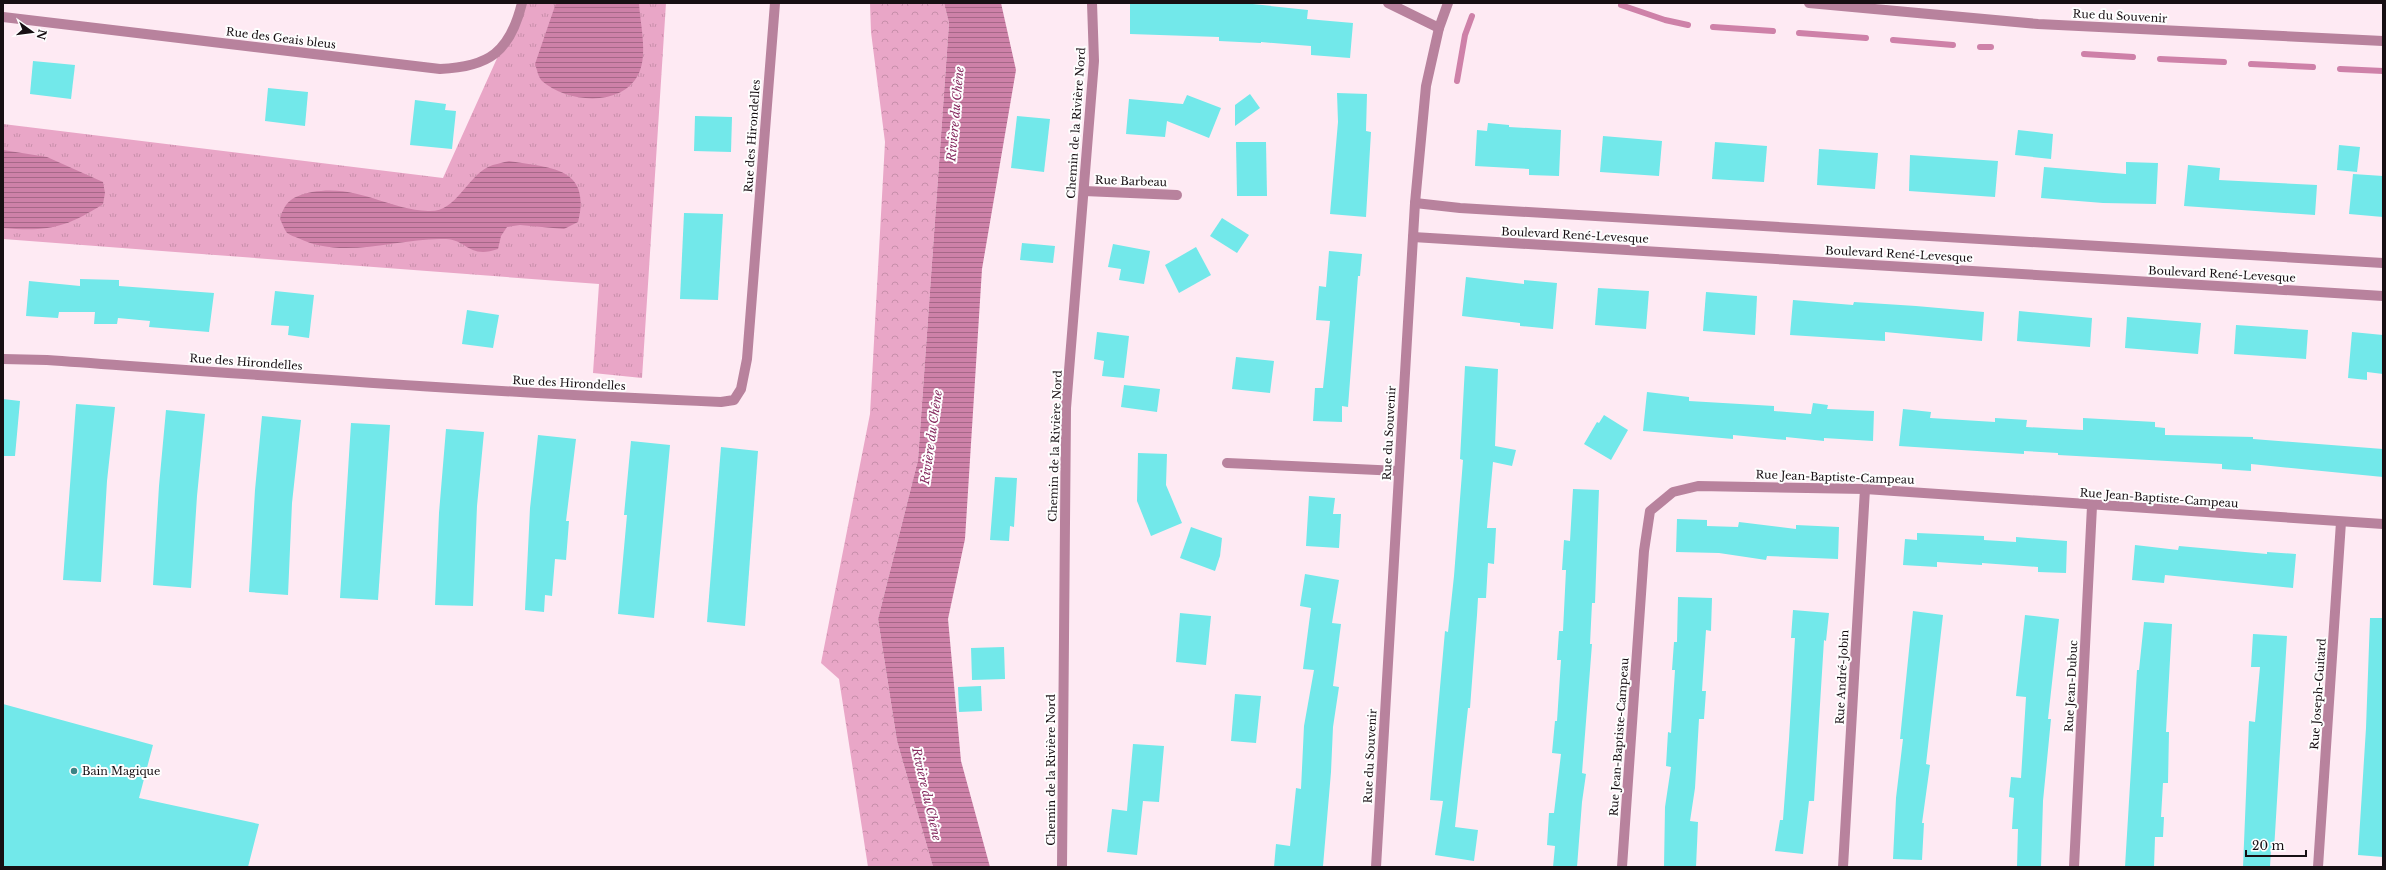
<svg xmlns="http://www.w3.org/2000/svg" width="2386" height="870" viewBox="0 0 2386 870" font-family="'Libre Baskerville',serif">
<defs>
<pattern id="forest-crowns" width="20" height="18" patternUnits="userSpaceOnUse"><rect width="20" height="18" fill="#e9a6c7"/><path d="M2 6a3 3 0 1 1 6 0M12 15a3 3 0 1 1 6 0" fill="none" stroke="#c78eaa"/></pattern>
<pattern id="park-tufts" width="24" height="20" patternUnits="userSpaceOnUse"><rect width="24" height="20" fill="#e9a6c7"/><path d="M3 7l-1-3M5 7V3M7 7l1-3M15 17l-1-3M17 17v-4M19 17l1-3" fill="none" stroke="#c78eaa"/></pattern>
<pattern id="water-rules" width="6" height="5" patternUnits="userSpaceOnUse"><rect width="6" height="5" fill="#ce81a8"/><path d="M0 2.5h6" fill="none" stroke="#a66888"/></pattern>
</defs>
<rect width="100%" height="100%" fill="#feeaf3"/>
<!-- forest -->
<path fill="url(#forest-crowns)" d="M870,3H944L949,23L918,460L878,619L897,741L933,867H868L839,679L821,663L870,414L885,142L871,32Z"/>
<!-- park -->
<path fill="url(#park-tufts)" d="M522,3H666L642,378L593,373L599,284L3,239V124L443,178Z"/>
<!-- water -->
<g fill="url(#water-rules)">
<path d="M556,3H639C640,23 648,54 639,73C623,108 567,103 542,81C538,77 537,69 535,64Z"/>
<path d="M944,3H1001L1016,70L982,269L965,539L948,619L961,761L990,867H933L897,741L878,619L918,460L949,23Z"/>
<path d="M3,150L47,157L103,182L105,193L103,204C66,228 46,232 3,228Z"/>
<path d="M509,161C549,168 592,166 578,222L564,229L520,225L507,227L501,236L498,249C469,259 467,240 446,239C399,237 344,261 298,238C295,237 290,235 287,233C284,229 282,223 280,219C285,201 293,196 312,192C357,184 387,209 428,211C456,213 466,178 488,167C494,164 502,163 509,161Z"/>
</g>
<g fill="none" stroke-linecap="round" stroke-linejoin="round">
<!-- stream -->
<g stroke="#ce81a8" stroke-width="6">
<path d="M1621,5L1665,20L1688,25"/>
<path d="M1713,27L1773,31"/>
<path d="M1799,33L1866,38"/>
<path d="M1893,40L1953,45"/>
<path d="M1980,47H1991"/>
<path d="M2084,54L2133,57"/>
<path d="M2160,59L2224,62"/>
<path d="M2251,64L2313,67"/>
<path d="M2340,69L2383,71"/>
<path d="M1457,81L1465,35L1472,16"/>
</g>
</g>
<!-- building -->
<g fill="#72e8ea">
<path d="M1130,3H1243L1308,10L1307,19L1353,23L1350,58L1311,55V46L1261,42V43L1219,41V37L1130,34Z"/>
<path d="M33,61L75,65L71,99L30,94Z"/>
<path d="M268,88L308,92L305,126L265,121Z"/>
<path d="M1337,93L1367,94L1366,131L1371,132L1366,217L1330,214L1338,122Z"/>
<path d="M1250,94L1260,108L1235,126V105Z"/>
<path d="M1187,95L1221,108L1209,138L1167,121L1165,137L1126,134L1129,99L1183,104Z"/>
<path d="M415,100L446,104L445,110L456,111L452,149L410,145Z"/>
<path d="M695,116L732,117L731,152L694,151Z"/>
<path d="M1017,116L1050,119L1044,172L1011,168Z"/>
<path d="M1488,123L1509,125V127L1561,130L1559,176L1529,175V169L1475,166L1477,130L1487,131Z"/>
<path d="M2018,130L2053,134L2051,159L2015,155Z"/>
<path d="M1603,136L1662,141L1659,176L1600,172Z"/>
<path d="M1236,142H1266L1267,196H1237Z"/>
<path d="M1715,142L1767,146L1764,182L1712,179Z"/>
<path d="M2339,145L2360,147L2357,172L2337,170Z"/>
<path d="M1819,149L1878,153L1875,189L1817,185Z"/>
<path d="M1910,155L1998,161L1995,197L1909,191Z"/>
<path d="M2126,162L2158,163L2156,204L2103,203L2041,198L2044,167L2126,174Z"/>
<path d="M2188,165L2220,168L2219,180L2317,185L2315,215L2184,206Z"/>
<path d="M2353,174L2383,176V217L2349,214Z"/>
<path d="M684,213L723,214L718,300L680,299Z"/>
<path d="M1222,218L1249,235L1237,253L1210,236Z"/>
<path d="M1022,243L1055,246L1053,263L1020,260Z"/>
<path d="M1113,244L1150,251L1144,284L1119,280L1121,269L1108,267Z"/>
<path d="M1196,247L1211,275L1179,293L1165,265Z"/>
<path d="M1329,251L1362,254L1360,276H1358L1348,407L1342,406V422L1313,421L1315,388H1323L1330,321L1316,320L1319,286L1326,287Z"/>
<path d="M1466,277L1524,284V280L1557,283L1553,329L1520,326V323L1462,316Z"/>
<path d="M80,279L119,280V286L214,293L209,332L149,327L150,321L118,318L117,324H94L95,312H59L58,318L26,316L29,281L80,286Z"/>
<path d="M1598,288L1649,291L1646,329L1595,325Z"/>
<path d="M275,291L314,295L309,338L288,335L289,326L271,325Z"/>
<path d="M1706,292L1757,296L1755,335L1703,331Z"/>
<path d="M1793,300L1853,305L1854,302L1916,306L1984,312L1982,341L1885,332V341L1790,335Z"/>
<path d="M467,310L499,315L493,348L462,344Z"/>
<path d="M2019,311L2092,318L2090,347L2017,341Z"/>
<path d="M2127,317L2201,323L2198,354L2125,348Z"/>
<path d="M2236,325L2308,330L2306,359L2234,354Z"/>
<path d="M1097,332L1129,336L1124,378L1102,376L1104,361L1094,359Z"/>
<path d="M2352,332L2383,335V374L2367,372V380L2348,378Z"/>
<path d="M1236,357L1274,361L1270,393L1232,389Z"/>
<path d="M1465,366L1498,369L1495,446L1516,450L1512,466L1493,462L1487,528H1496L1494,564L1488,563L1486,598H1478L1477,615L1470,708H1468L1455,827L1478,830L1474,861L1435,855L1443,801L1430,800L1445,631L1448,632L1454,576L1463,460L1460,459Z"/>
<path d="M1124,385L1160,389L1157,412L1121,407Z"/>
<path d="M1647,392L1689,397V401L1774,406V411L1811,414L1813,403L1828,405L1827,409L1874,411L1873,441L1824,438V441L1786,437V440L1733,435V439L1643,431Z"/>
<path d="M3,399L20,401L15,456H3Z"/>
<path d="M76,404L115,407L107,481L101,582L63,580Z"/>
<path d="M1903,409L1931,412L1930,418L1995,422V418L2027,420L2026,427L2083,430V418L2155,422V427L2165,428V435L2253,437V439L2383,449V477L2251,464V471L2222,469V464L2058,455V453L2024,451V454L1899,446Z"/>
<path d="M166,410L205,414L197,496L191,588L153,585L159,486Z"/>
<path d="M1604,415L1628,430L1611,460L1584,444L1597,422L1599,423Z"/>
<path d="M262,416L301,420L292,503L288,595L249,592L255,490Z"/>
<path d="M351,423L390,425L378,600L340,598Z"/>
<path d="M446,429L484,432L477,506L473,606L435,605L439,513Z"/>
<path d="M538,435L576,439L566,521H569L566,560L555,559L552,596L545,595L544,612L525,610L530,508Z"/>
<path d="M631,441L670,445L654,618L618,614L627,515H624Z"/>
<path d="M721,447L758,451L745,626L707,622Z"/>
<path d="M1138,453L1167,454L1166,485L1182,523L1151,536L1137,501Z"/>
<path d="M995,477L1017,478L1014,527L1010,526L1009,541L990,540Z"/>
<path d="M1573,489L1599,490L1595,603H1592L1590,644H1592L1582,773L1586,774L1582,802L1577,867H1553L1555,846L1547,845L1549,813H1554L1561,754L1552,753L1555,721H1557L1561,660H1557L1559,631H1563L1566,570H1562L1564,540L1570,541Z"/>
<path d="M1309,496L1335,498L1333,514H1341L1339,548L1306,546Z"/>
<path d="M1677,519L1707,520V526L1738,527L1739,522L1796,529V525L1839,527L1838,559L1767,556L1766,560L1719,553L1676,552Z"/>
<path d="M1191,527L1222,538L1220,556L1215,571L1180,558Z"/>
<path d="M1917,533L1984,536V540L2016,542V537L2067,541L2066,573L2038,572V567L1982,563V565L1937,562V567L1903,565L1905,539L1917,540Z"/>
<path d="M2135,545L2178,550L2179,546L2267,554V552L2296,554L2293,588L2165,575L2164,583L2132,580Z"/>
<path d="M1305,574L1339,580L1332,623L1341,624L1333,686L1339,687L1333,727L1331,772L1323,866L1274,867L1276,844L1290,846L1296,788L1301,789L1304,726L1314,670L1303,669L1311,608L1300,606Z"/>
<path d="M1678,597L1712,598L1711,631L1706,630L1702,691H1706L1704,719H1699L1695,788L1690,821L1698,822L1696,867H1664L1665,807L1671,767L1666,766L1668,732L1671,733L1675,670H1672L1674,642H1677Z"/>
<path d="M1793,610L1829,613L1826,641L1824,640L1814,801H1809L1803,854L1775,851L1780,820H1783L1789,739L1795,638H1791Z"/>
<path d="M1913,611L1943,615L1926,764L1930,765L1922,823H1924L1922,860L1893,859L1896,798L1903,739H1900Z"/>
<path d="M1180,613L1211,616L1206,665L1176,662Z"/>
<path d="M2025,615L2059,619L2048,719H2051L2043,801L2041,867H2017L2018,829H2012L2014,798L2009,797L2011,777L2021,778L2026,697L2016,696Z"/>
<path d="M2370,618H2383V857L2358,855L2366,728Z"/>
<path d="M2144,622L2172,624L2166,732H2169L2168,783H2163L2161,817H2164L2163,837H2155L2154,867H2125L2137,670H2139Z"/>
<path d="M2253,634L2287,636L2274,850H2271L2270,867H2243L2249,721L2255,722L2260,667H2251Z"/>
<path d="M1004,647L1005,679L972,680L971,648Z"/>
<path d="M981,686L982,711L959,712L958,687Z"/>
<path d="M1235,694L1261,696L1256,743L1231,741Z"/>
<path d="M3,704L153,745L139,798L259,824L248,867H3Z"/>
<path d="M1133,744L1164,746L1159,802L1143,801L1137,855L1107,852L1112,809L1127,811Z"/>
</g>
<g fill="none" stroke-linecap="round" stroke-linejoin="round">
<!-- minor -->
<g stroke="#b8829d" stroke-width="10">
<path d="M1388,3L1439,28"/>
<path d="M1809,3L2038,24L2383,41"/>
<path d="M3,17L440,69C489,67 510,52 522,3"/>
<path d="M1084,191L1177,195"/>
<path d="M1415,203L1460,208L2383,263"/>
<path d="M1413,237L2383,296"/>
<path d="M3,359L47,360C272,376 496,393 721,402L734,400L741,389L747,359L775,3"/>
<path d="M1227,463L1399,471"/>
<path d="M1062,867L1066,408L1094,61L1092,3"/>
<path d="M1376,867L1415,203L1426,86L1439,28L1448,3"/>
<path d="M1622,867L1644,551L1650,511L1673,492L1698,486L1865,489L2383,524"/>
<path d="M1843,867L1865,489"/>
<path d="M2074,867L2092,506"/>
<path d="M2318,867L2341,522"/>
</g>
</g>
<!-- markers -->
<circle fill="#3b8485" stroke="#fefefe" stroke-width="1.5" cx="74" cy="771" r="4"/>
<g text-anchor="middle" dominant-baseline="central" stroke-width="4" stroke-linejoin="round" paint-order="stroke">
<!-- street labels -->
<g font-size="11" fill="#170f13" stroke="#fefefe">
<text transform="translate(2120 16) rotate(3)">Rue du Souvenir</text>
<text transform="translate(281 38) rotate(7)">Rue des Geais bleus</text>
<text transform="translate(1076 123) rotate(-86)">Chemin de la Rivière Nord</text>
<text transform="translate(752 136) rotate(-86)">Rue des Hirondelles</text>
<text transform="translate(1131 181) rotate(2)">Rue Barbeau</text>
<text transform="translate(1575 235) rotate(3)">Boulevard René-Levesque</text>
<text transform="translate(1899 254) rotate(3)">Boulevard René-Levesque</text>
<text transform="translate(2222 274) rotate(3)">Boulevard René-Levesque</text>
<text transform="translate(246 362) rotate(4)">Rue des Hirondelles</text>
<text transform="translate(569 383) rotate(3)">Rue des Hirondelles</text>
<text transform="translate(1389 433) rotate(-87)">Rue du Souvenir</text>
<text transform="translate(1055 446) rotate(-88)">Chemin de la Rivière Nord</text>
<text transform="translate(1835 477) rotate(2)">Rue Jean-Baptiste-Campeau</text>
<text transform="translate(2159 498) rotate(4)">Rue Jean-Baptiste-Campeau</text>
<text transform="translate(1842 677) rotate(-87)">Rue André-Jobin</text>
<text transform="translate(2071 686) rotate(-87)">Rue Jean-Dubuc</text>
<text transform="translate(2318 694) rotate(-86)">Rue Joseph-Guitard</text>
<text transform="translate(1619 737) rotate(-86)">Rue Jean-Baptiste-Campeau</text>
<text transform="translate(1370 756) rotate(-87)">Rue du Souvenir</text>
<text transform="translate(1051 770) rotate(-90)">Chemin de la Rivière Nord</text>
</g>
<!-- poi labels -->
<g font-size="11" fill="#170f13" stroke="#fefefe" text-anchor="start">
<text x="82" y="771">Bain Magique</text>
</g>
<!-- water labels -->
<g font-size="12" font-style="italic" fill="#872b60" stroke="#fefefe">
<text transform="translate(955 114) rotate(-85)">Rivière du Chêne</text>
<text transform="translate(931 437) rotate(-82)">Rivière du Chêne</text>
<text transform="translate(927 794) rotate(77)">Rivière du Chêne</text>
</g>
</g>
<!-- border -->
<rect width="2386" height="870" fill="none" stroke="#170f13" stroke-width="8"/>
<!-- north arrow -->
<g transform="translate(32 32) rotate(104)" stroke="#fefefe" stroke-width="3" paint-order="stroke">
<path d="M0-3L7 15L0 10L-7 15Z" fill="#170f13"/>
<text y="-6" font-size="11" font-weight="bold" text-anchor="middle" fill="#170f13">N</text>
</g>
<!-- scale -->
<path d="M2246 850v6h60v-6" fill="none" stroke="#170f13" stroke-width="2"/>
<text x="2252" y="850" font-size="12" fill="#170f13" stroke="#fefefe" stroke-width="3" paint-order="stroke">20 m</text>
</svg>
